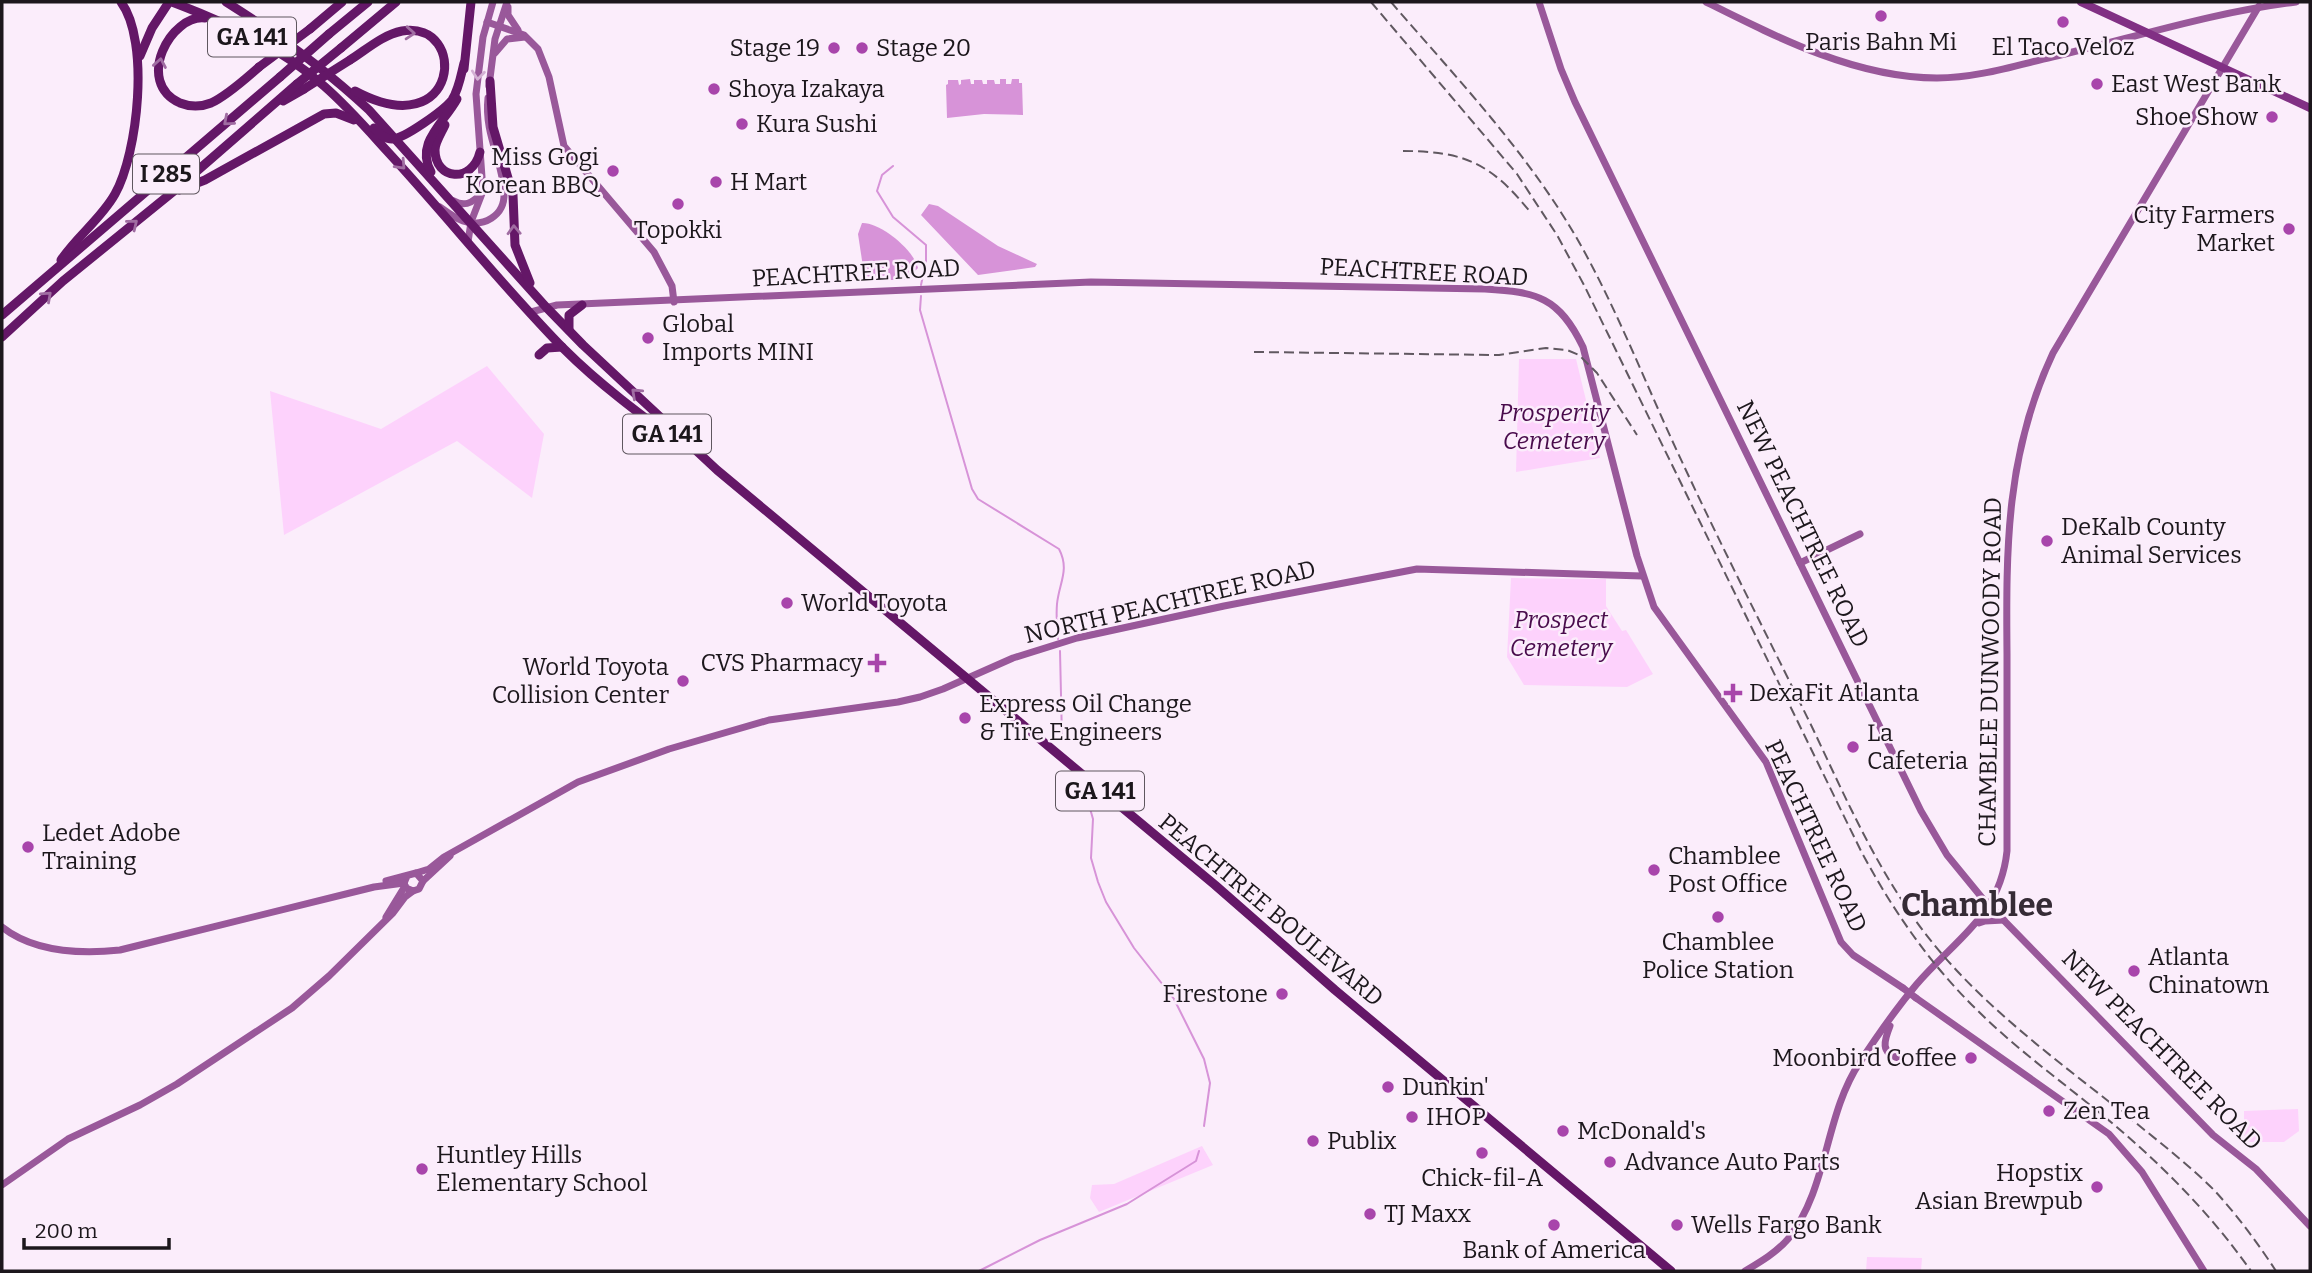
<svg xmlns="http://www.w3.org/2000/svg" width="2312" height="1273" viewBox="0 0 2312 1273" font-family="Bitter,serif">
<rect width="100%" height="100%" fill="#fbedfb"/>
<!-- green -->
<g fill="#fdd2fc">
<path d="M1519,359H1576L1600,458L1516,472Z"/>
<path d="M487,366L544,434L532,498L457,441L284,535L270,391L381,429Z"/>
<path d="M1511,578L1606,579V606L1622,631L1626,630L1653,674L1627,687L1524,685L1507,657Z"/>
<path d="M2298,1109L2299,1131L2284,1142H2244V1111Z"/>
<path d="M1202,1146L1213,1165L1099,1212L1090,1198L1092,1185L1114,1184Z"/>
<path d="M1867,1257L1922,1258L1921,1271H1866Z"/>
</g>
<!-- water -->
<g fill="#d793d8">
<path d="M970,79L971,84H974V80H982L983,84H987V80H994L995,84H1000V79H1006V84H1011L1012,79H1019V83H1022L1023,115L984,114L947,118L946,85L948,84V80H958L959,85L961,84V80Z"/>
<path d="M929,204L938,206L998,246L1037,264L1035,267L978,275L921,215Z"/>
<path d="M862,223C880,222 914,250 918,268L906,280H865L858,234Z"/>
</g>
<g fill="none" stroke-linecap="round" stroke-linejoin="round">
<!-- stream -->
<g stroke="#d793d8" stroke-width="2">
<path d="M893,166L882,175L877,191L893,217L926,245V261L921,285"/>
<path d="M921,296L920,310L972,489L978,499L1059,549C1070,570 1059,583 1057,604C1056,615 1057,628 1058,639"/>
<path d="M1060,651L1062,739"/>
<path d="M1063,775L1065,784L1089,805L1093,819L1091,858L1098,882L1106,902L1134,948L1174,999L1204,1059L1210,1083L1204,1126"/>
<path d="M979,1271L1040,1240L1127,1204L1196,1161L1199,1151"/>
</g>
<!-- secondary -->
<g stroke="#99589a" stroke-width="7">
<path d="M1539,2L1561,69L1575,102L1921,811L1947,855L1983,899L2213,1135L2256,1169L2310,1226"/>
<path d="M1706,2C1776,37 1856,78 1937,78C1976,78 2014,66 2052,57C2133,38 2213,12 2296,2"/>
<path d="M508,7V15L518,30"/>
<path d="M487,22L524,35L538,49L549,77L564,146L654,252L672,286L674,302"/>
<path d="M495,53L507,39L525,37"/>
<path d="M489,86L495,39L507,2"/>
<path d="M454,201C464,207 472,203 480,195"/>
<path d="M440,207C447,212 455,218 463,221C483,228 505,216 504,193C503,160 484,135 488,98"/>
<path d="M468,242L471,222L483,191L476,94L483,37L493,2"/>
<path d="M531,312L557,305L1091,282L1485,289C1537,292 1559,297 1583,347L1637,556L1654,607L1766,762L1841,942L1853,955L1903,988"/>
<path d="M1800,563L1860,534"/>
<path d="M416,873L429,869L444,857L578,782L669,749L769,720L898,702L920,697L943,689L1013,658L1077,638L1224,606L1417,569L1642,576"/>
<path d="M386,881L416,873L423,881L419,889L413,891L406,888L404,883L407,876"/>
<path d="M423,881L450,856"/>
<path d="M386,917L405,886"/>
<path d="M1979,923L1985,921L2004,920"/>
<path d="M2,927C35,953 81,954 120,950L374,887L404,883"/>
<path d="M1916,998L2109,1134L2142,1172L2204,1271"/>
<path d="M1890,1026C1884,1041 1880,1053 1899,1058"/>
<path d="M2,1185L68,1139L140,1105L177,1084L292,1008L329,976L393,913L405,897L413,891"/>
<path d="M1745,1271C1760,1262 1777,1252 1788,1239C1829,1187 1824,1116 1860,1062C1877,1036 1896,1009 1916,985C1955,939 2000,917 2007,851C2007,785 2007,720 2007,654C2006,547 2006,453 2053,353L2259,6"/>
</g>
<!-- primary -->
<path stroke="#813084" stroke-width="8" d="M2081,2L2310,108"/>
<!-- highway -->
<g stroke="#641767" stroke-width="9">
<path d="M172,2C227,23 280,47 324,86C347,106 367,129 387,151C447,216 502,286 564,349C601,386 645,418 687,449"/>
<path d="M226,2C277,34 325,69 369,110L546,307L583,345L717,470L1215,885L1335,990L1671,1271"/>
<path d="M205,18C171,14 134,82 180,103C190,107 201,107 211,103C228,95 245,79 259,67"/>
<path d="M310,29L342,2"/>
<path d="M329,34L368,2"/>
<path d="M341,48L396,2"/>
<path d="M140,56L152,28L169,2"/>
<path d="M350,60C366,50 382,35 402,31C469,20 460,147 355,91"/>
<path d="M464,69L471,2"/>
<path d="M490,81L493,127L513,195L515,245L530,283"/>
<path d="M283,101L304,89"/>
<path d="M445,125C442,132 435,142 435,150C435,180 472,184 480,152"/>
<path d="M374,128C379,133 384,139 392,139C404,139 444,110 452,100C459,89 461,75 464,63"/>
<path d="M431,172C415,143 443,124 457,99"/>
<path d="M179,190L205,180L324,114L336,113L354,120"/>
<path d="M61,260C77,236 101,219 115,194C138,153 150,41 121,2"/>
<path d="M2,315L280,77"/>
<path d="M569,330V315L582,305"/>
<path d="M2,337L63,281L174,191L297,84"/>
<path d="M539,355L547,348L562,347"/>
</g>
<!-- rail -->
<g stroke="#605860" stroke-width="2" stroke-dasharray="10 5" stroke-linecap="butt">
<path d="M1371,2L1517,174L1557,235L1584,285L1861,851C1892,909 1929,963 1976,1009C2022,1055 2077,1092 2126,1135C2173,1176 2215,1220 2251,1271"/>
<path d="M1391,2C1459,81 1533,158 1584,251C1619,315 1646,384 1677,451C1720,544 1767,635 1812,727C1841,788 1869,852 1907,908C1965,996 2055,1058 2136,1123C2163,1145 2190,1166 2214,1190C2237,1215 2257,1242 2276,1271"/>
<path d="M1403,151C1465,151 1492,164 1531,213"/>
<path d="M1254,352L1499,355L1546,348L1567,350L1579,355L1597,373L1637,435"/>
</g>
<!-- secondary-bridge -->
<path stroke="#99589a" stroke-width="7" d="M1903,988L1916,998"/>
<!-- highway-bridge -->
<g stroke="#641767" stroke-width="9">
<path d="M259,67L310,29"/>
<path d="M280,77L329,34"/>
<path d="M297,84L341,48"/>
<path d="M304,89L350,60"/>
</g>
</g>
<!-- one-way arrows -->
<defs><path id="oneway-chevron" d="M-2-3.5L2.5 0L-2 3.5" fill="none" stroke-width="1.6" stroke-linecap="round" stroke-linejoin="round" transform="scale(1.75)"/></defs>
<g stroke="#a06da2">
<use href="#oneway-chevron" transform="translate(410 33) rotate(4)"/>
<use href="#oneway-chevron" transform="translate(160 63) rotate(-80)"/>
<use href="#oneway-chevron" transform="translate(228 121) rotate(139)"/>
<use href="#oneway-chevron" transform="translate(401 165) rotate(47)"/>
<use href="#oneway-chevron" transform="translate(133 224) rotate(-39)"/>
<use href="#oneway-chevron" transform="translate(514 230) rotate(-92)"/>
<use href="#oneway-chevron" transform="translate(47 296) rotate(-42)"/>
<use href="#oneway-chevron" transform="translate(636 393) rotate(-137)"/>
</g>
<use stroke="#d4b1d4" href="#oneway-chevron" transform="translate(478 75) rotate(96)"/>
<!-- markers -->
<g fill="#a845ab" stroke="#fbedfb" stroke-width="2.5">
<circle cx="1881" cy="16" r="7"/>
<circle cx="2063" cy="22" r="7"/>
<circle cx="834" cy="48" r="7"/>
<circle cx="862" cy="48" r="7"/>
<circle cx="2097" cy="84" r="7"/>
<circle cx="714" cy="89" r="7"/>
<circle cx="2272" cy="117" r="7"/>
<circle cx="742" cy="124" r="7"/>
<circle cx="613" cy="171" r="7"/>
<circle cx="716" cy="182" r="7"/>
<circle cx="678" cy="204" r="7"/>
<circle cx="2289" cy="229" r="7"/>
<circle cx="648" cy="338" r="7"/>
<circle cx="2047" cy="541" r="7"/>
<circle cx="787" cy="603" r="7"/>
<path d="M873.5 652.5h7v7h7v7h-7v7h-7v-7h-7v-7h7z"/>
<circle cx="683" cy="681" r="7"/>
<path d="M1729.5 682.5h7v7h7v7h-7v7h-7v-7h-7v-7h7z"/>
<circle cx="965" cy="718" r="7"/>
<circle cx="1853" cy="747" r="7"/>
<circle cx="28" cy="847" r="7"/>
<circle cx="1654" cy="870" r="7"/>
<circle cx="1718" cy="917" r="7"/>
<circle cx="2134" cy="971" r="7"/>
<circle cx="1282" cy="994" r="7"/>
<circle cx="1971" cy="1058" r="7"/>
<circle cx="1388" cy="1087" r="7"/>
<circle cx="2049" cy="1111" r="7"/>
<circle cx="1412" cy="1117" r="7"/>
<circle cx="1563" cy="1131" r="7"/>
<circle cx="1313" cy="1141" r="7"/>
<circle cx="1482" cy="1153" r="7"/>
<circle cx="1610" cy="1162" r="7"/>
<circle cx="422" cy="1169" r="7"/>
<circle cx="2097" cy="1187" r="7"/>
<circle cx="1370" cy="1214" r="7"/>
<circle cx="1554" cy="1225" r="7"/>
<circle cx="1677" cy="1225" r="7"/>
</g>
<g text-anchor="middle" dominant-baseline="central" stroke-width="5" stroke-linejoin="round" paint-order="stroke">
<!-- shield labels -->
<g fill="#fbedfb" stroke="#5f575f" stroke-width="2">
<rect x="208" y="17.5" width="88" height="39" rx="5"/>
<rect x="133" y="154.5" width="66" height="39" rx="5"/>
<rect x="623" y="414.5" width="88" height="39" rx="5"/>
<rect x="1056" y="771.5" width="88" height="39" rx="5"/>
</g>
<g font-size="23" font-weight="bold" fill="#1c171c">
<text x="252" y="37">GA 141</text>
<text x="166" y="174">I 285</text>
<text x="667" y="434">GA 141</text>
<text x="1100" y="791">GA 141</text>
</g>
<!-- poi labels -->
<g font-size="24" fill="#1c171c" stroke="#fbedfb" text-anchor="start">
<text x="1881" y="42" text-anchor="middle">Paris Bahn Mi</text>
<text x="2063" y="47" text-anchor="middle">El Taco Veloz</text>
<text x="820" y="48" text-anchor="end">Stage 19</text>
<text x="876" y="48">Stage 20</text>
<text x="2111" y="84">East West Bank</text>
<text x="728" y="89">Shoya Izakaya</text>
<text x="2258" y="117" text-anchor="end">Shoe Show</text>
<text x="756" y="124">Kura Sushi</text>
<text x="599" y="157" text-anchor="end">Miss Gogi<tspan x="599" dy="28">Korean BBQ</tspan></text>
<text x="730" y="182">H Mart</text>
<text x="2275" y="215" text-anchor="end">City Farmers<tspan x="2275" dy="28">Market</tspan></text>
<text x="678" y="230" text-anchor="middle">Topokki</text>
<text x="662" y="324">Global<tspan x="662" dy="28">Imports MINI</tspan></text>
<text x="2061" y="527">DeKalb County<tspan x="2061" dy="28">Animal Services</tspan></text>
<text x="801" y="603">World Toyota</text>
<text x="863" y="663" text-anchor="end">CVS Pharmacy</text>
<text x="669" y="667" text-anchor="end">World Toyota<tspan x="669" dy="28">Collision Center</tspan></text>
<text x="1749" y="693">DexaFit Atlanta</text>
<text x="979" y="704">Express Oil Change<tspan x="979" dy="28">&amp; Tire Engineers</tspan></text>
<text x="1867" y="733">La<tspan x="1867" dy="28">Cafeteria</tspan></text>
<text x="42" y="833">Ledet Adobe<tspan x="42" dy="28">Training</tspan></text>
<text x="1668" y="856">Chamblee<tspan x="1668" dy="28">Post Office</tspan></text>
<text x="1718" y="942" text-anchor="middle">Chamblee<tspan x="1718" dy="28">Police Station</tspan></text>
<text x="2148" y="957">Atlanta<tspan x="2148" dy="28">Chinatown</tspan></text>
<text x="1268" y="994" text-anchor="end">Firestone</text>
<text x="1957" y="1058" text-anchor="end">Moonbird Coffee</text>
<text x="1402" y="1087">Dunkin'</text>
<text x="2063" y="1111">Zen Tea</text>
<text x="1426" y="1117">IHOP</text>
<text x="1577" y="1131">McDonald's</text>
<text x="1327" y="1141">Publix</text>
<text x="436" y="1155">Huntley Hills<tspan x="436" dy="28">Elementary School</tspan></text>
<text x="1624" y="1162">Advance Auto Parts</text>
<text x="2083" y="1173" text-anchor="end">Hopstix<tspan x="2083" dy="28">Asian Brewpub</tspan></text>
<text x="1482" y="1178" text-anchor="middle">Chick-fil-A</text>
<text x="1384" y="1214">TJ Maxx</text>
<text x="1691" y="1225">Wells Fargo Bank</text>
<text x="1554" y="1250" text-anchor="middle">Bank of America</text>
</g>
<!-- street labels -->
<g font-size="24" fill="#1c171c" stroke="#fbedfb">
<text transform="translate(1424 272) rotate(3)">PEACHTREE ROAD</text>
<text transform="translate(856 273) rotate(-3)">PEACHTREE ROAD</text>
<text transform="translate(1803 524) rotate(64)">NEW PEACHTREE ROAD</text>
<text transform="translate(1170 602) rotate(-13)">NORTH PEACHTREE ROAD</text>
<text transform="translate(1990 672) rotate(-89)">CHAMBLEE DUNWOODY ROAD</text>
<text transform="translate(1816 836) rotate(65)">PEACHTREE ROAD</text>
<text transform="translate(1271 910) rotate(40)">PEACHTREE BOULEVARD</text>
<text transform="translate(2162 1050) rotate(45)">NEW PEACHTREE ROAD</text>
</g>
<!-- park labels -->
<g font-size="24" font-style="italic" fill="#490b4c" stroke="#fbedfb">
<text x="1554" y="413">Prosperity<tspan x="1554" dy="28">Cemetery</tspan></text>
<text x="1561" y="620">Prospect<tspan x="1561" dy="28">Cemetery</tspan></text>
</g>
<!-- district labels -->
<g font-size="32" font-weight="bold" fill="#352b35" stroke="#fbedfb">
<text x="1977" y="905">Chamblee</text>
</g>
</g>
<!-- border -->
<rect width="2312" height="1273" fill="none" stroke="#1c171c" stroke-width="7"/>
<!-- scale -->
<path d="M24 1238v10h145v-10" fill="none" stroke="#1c171c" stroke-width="3.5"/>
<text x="35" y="1238" font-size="21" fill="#1c171c" stroke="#fbedfb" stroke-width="5" paint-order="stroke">200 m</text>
</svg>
